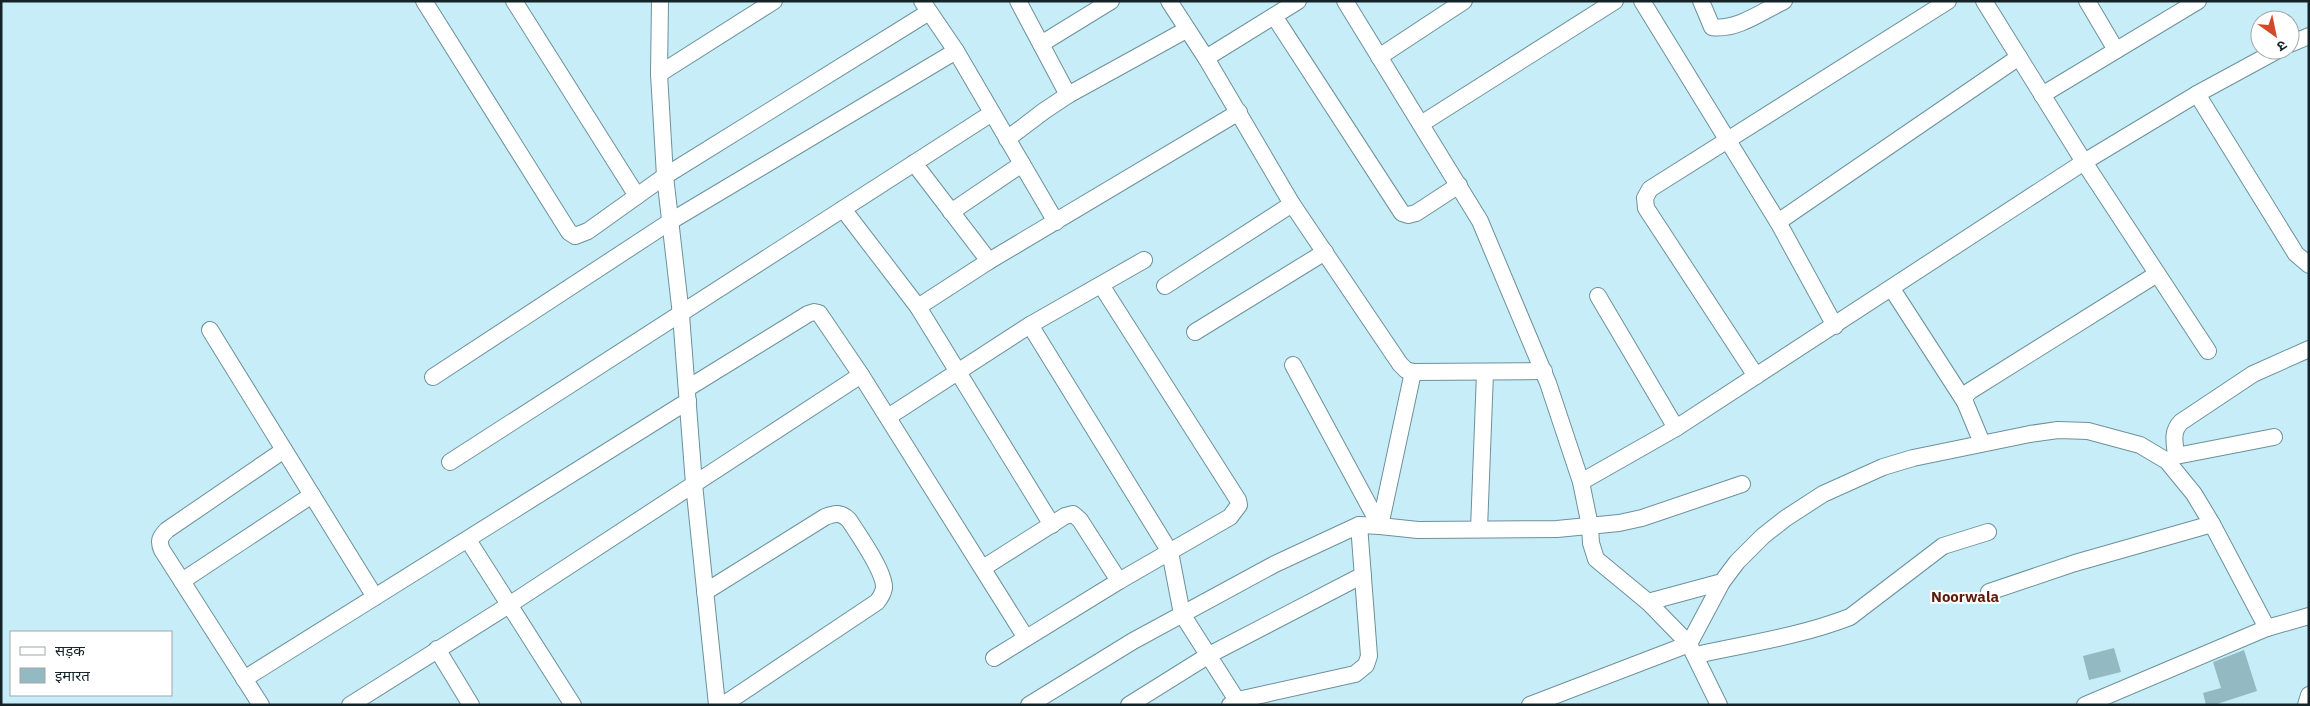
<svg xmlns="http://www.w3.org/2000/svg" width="2310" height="706" viewBox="0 0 2310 706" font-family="'IBM Plex Sans','Noto Sans Devanagari',sans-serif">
<rect width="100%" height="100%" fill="#c7eef8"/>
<!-- building -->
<g fill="#93b9c2">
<path d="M2114,648L2121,672L2089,680L2083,656Z"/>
<path d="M2244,650L2257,691L2214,705H2206L2203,693L2221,688L2213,662Z"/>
</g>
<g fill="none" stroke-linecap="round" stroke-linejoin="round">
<!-- minor casing -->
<g stroke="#6c919a" stroke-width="18">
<g id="minor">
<path d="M424,1L569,232L575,236L588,231L665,176L929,12"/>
<path d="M514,1L637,196"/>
<path d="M660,1L659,74L665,176L681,315L694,484L717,705"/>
<path d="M922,1L956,51L1056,222"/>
<path d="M1018,1L1068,95"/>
<path d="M1169,1L1206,58L1292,204L1400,364L1406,370L1413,372L1544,371"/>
<path d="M1345,1L1480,221L1548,383L1581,482L1590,526L1591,543L1596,559L1648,602L1689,644L1719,705"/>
<path d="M1642,1L1778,222L1835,326"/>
<path d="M1701,1L1712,27C1736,31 1763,11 1784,1"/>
<path d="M1984,1L2084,162L2208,351"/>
<path d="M2087,1L2116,50"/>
<path d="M1274,16L1402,213L1408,215L1416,213L1459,185"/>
<path d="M1041,44L1111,1"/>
<path d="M2290,44L2309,36"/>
<path d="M1379,57L1464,1"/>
<path d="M1206,58L1298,1"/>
<path d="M659,74L774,1"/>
<path d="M2197,94L2296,254L2309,265"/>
<path d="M2042,95L2198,1"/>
<path d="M1421,124L1615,1"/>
<path d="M1007,139L1044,111L1068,95L1186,30"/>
<path d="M914,163L989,261"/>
<path d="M843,209L918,307L1052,525"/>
<path d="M951,212L1022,164"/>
<path d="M1778,222L2019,57"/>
<path d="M1165,286L1292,204"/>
<path d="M1892,289L1965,402"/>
<path d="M1598,296L1676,428"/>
<path d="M918,307L989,261L1239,112"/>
<path d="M1030,325L1170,552L1182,614L1240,705"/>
<path d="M210,330L375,597"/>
<path d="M1195,332L1325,252"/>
<path d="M1293,365L1380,526L1418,530L1557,529L1619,523L1642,518L1742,484"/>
<path d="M1756,376L1646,208L1645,198L1650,189L1948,1"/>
<path d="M433,377L671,221L956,51"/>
<path d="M688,388L808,314L814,312L819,313L861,375L1026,638"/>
<path d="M888,417L1030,325L1144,260"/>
<path d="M1982,443L1965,402V396L1970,391L2157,274"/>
<path d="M2176,456L2274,437"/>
<path d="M2167,461L2176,456C2175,443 2171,432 2181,422L2253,374L2309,349"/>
<path d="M450,462L992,113"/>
<path d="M1581,482L1676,428L2084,162L2197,94L2278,50"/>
<path d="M1479,529L1485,373"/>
<path d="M468,540L573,705"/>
<path d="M983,568L1065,516L1073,514L1080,520L1119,581"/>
<path d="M182,581L312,495"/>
<path d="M705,592L825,517C835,513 841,512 849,520C858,534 885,572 884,588C883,594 881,597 877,602L723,705"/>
<path d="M1989,592L2075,563L2212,524"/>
<path d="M1648,602L1722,582L1737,562L1763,536L1786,518L1823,494L1883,467L1913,458L2030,434L2058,430L2088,431L2140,445L2167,461L2194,494L2212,524L2267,628"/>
<path d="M437,649L471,705"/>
<path d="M1696,655C1747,644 1801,636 1850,617L1943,546L1988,532"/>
<path d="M994,658L1119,581L1230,517L1239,505L1238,500L1101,285"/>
<path d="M244,679L688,401"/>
<path d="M261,705L162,550C158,541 160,537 167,530L284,450"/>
<path d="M350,705L509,605L861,375"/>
<path d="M1029,705L1133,641L1275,564L1359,525L1380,526L1413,372"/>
<path d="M1129,705L1209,655L1363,575"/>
<path d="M1230,705L1238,700L1355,674L1366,665L1369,656L1359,525"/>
<path d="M1530,705L1689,644L1722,582"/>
<path d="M2085,705L2267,628L2309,616"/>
<path d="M2306,705L2309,695"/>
</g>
</g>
<!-- minor -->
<use href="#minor" stroke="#fff" stroke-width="16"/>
</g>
<g text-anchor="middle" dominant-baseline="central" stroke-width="4" stroke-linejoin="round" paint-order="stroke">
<!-- quarter labels -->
<g font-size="15" font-weight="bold" fill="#5e1b0c" stroke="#fff">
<text x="1965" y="596">Noorwala</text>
</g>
</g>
<!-- border -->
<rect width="2310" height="706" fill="none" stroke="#142327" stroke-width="5"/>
<!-- legend -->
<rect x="10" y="631" width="162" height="65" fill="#ffffff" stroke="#a1a7a9"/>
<rect x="20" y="647" width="25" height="8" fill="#ffffff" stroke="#a1a7a9"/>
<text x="55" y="656" font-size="15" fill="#142327">सड़क</text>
<rect x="20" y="668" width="25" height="15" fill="#93b9c2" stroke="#a1a7a9"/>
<text x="55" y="681" font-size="15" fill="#142327">इमारत</text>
<!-- north arrow -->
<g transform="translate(2275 35) rotate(147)"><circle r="24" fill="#ffffff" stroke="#a1a7a9"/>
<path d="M0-4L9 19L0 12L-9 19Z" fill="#d24828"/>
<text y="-8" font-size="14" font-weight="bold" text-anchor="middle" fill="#142327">उ</text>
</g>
</svg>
